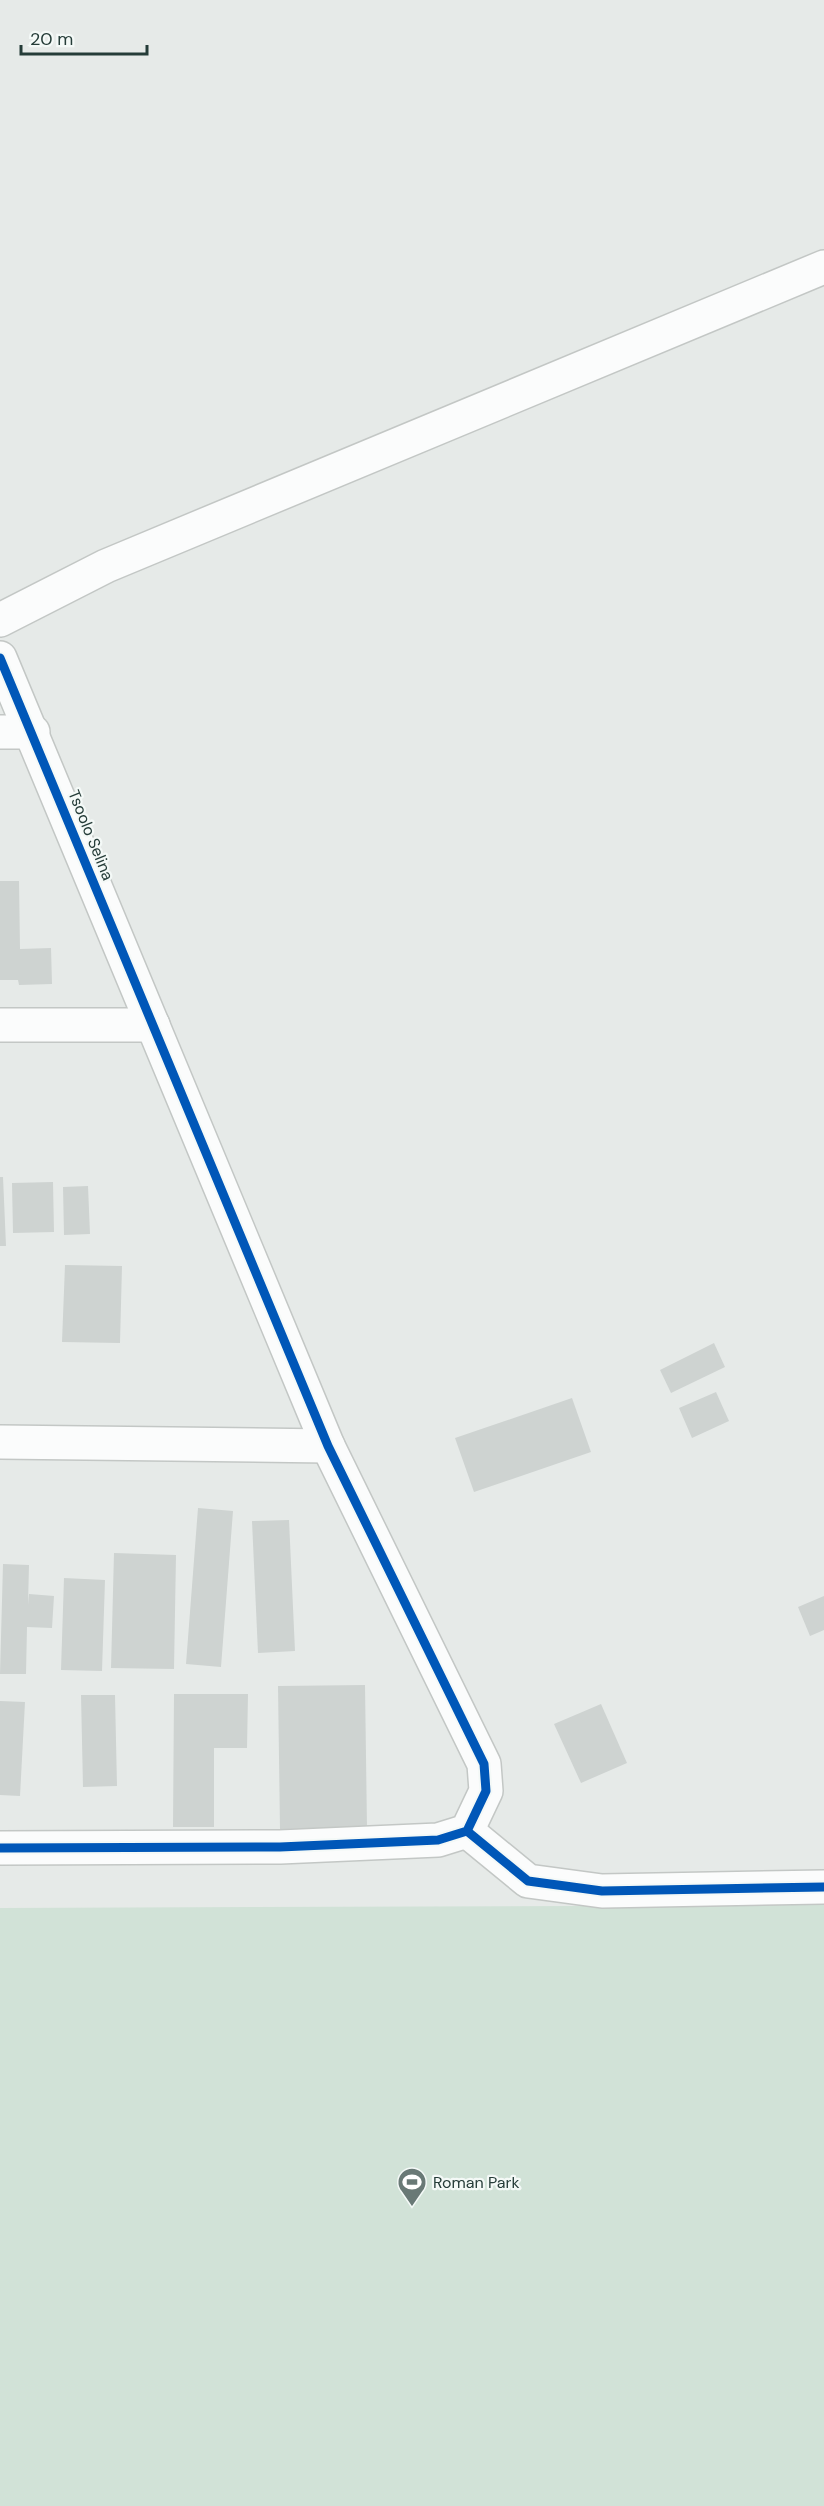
<svg xmlns="http://www.w3.org/2000/svg" width="824" height="2506" viewBox="0 0 824 2506" font-family="'DM Sans',sans-serif">
<rect width="100%" height="100%" fill="#e6eae8"/>
<!-- green -->
<path fill="#d1e2d7" d="M824,1896V2506H0V1908L579,1906Z"/>
<!-- building -->
<g fill="#ced3d1">
<path d="M0,881H19L20,949L51,948L52,984L19,985L18,980H0Z"/>
<path d="M0,1177H3L6,1246H0Z"/>
<path d="M53,1182L54,1232L13,1233L12,1183Z"/>
<path d="M88,1186L90,1234L64,1235L63,1187Z"/>
<path d="M65,1265L122,1266L120,1343L62,1342Z"/>
<path d="M714,1343L725,1367L671,1393L660,1370Z"/>
<path d="M716,1392L729,1421L692,1438L679,1408Z"/>
<path d="M572,1398L591,1452L474,1492L455,1438Z"/>
<path d="M198,1508L233,1511L221,1667L186,1664Z"/>
<path d="M289,1520L295,1651L258,1653L252,1521Z"/>
<path d="M114,1553L176,1555L174,1669L111,1668Z"/>
<path d="M3,1564L29,1565L28,1605L29,1594L54,1596L52,1628L27,1627L26,1674H0Z"/>
<path d="M64,1578L105,1580L102,1671L61,1670Z"/>
<path d="M824,1596V1630L810,1636L798,1607Z"/>
<path d="M365,1685L367,1828L280,1829L278,1686Z"/>
<path d="M174,1694H248L247,1748H214V1827H173Z"/>
<path d="M81,1695H115L117,1786L83,1787Z"/>
<path d="M0,1701L25,1702L20,1796L0,1795Z"/>
<path d="M601,1704L627,1763L581,1783L554,1724Z"/>
</g>
<g fill="none" stroke-linecap="round" stroke-linejoin="round">
<!-- minor casing -->
<g stroke="#c3c7c5" stroke-width="36">
<g id="minor">
<path d="M0,620L106,566L824,267"/>
<path d="M0,658L328,1446L484,1764L486,1791L467,1831L438,1840L280,1847L0,1848"/>
<path d="M0,732H33"/>
<path d="M0,1025H153"/>
<path d="M0,1442L328,1446"/>
<path d="M467,1831L528,1881L602,1891L824,1887"/>
</g>
</g>
<!-- minor -->
<use href="#minor" stroke="#fbfcfc" stroke-width="33"/>
<!-- cycleway casing -->
<g stroke="#f4f9f7" stroke-width="13">
<g id="cycleway">
<path d="M0,658L328,1446L484,1764L486,1791L467,1831L438,1840L280,1847L0,1848"/>
<path d="M467,1831L528,1881L602,1891L824,1887"/>
</g>
</g>
<!-- cycleway -->
<use href="#cycleway" stroke="#0057b8" stroke-width="9"/>
</g>
<!-- icons -->
<defs>
<g id="stadium-pin" transform="scale(1.5)"><path d="M0 17L-7.5 6A9.5 9.5 0 1 1 7.5 6Z" fill="#697976" stroke="#f4f9f7"/><path d="M0-5a6.5 5 0 1 0 0 10a6.5 5 0 1 0 0-10ZM-3.5-1.8h7v3.6h-7Z" fill="#fff"/></g>
</defs>
<g fill-rule="evenodd">
<use href="#stadium-pin" x="412" y="2182"/>
</g>
<g text-anchor="middle" dominant-baseline="central" stroke-width="4.5" stroke-linejoin="round" paint-order="stroke">
<!-- street labels -->
<g font-size="16" fill="#253c38" stroke="#f4f9f7">
<text transform="translate(91 835) rotate(68)">Tsoolo Selina</text>
</g>
<!-- poi labels -->
<g font-size="16" fill="#253c38" stroke="#f4f9f7" text-anchor="start">
<text x="433" y="2182">Roman Park</text>
</g>
</g>
<!-- scale -->
<path d="M21 45v9h126v-9" fill="none" stroke="#253c38" stroke-width="3"/>
<text x="30" y="45" font-size="18" fill="#253c38" stroke="#f4f9f7" stroke-width="4.5" paint-order="stroke">20 m</text>
</svg>
